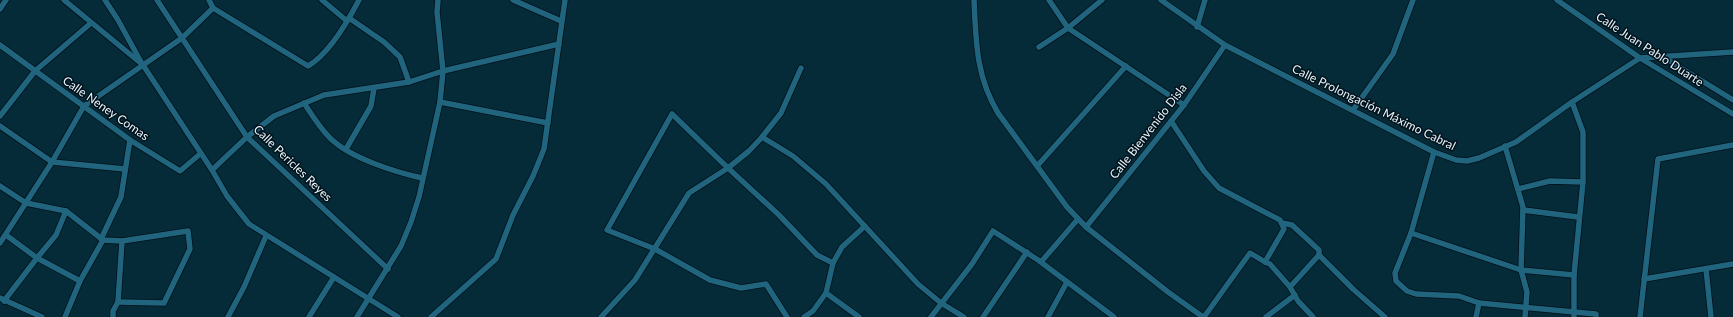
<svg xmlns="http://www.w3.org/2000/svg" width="1733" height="317" viewBox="0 0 1733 317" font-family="Lato,sans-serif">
<rect width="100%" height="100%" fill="#052a38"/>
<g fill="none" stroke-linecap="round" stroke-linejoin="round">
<!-- street casing -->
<g stroke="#001119" stroke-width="7">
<g id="street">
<path d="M64,0L143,65L212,170L227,196L249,224L398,317"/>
<path d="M105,0L118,20L141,62"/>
<path d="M157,0L247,137L388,269"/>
<path d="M209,0L213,8L308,66C329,54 348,21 359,0"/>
<path d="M322,0L347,21"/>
<path d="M513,0L561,21"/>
<path d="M974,0C976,42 976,76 998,113L1067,207L1086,227L1168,292L1203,317"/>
<path d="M1049,0L1068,28L1184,105"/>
<path d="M1161,0L1225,45L1434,152L1456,160L1467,161L1479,158L1516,142L1572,102L1640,58L1733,52"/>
<path d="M1557,0L1640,58L1733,114"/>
<path d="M0,9L6,0"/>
<path d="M349,18L384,42L400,57L409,82"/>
<path d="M1197,27L1205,0"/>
<path d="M0,45L130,140L180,171L200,154"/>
<path d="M1039,47L1068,28L1102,0"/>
<path d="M1663,57L1733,100"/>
<path d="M440,102L548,123"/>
<path d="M1572,102L1583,132V182L1574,275V317"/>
<path d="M304,103C312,115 320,128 330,138C350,158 395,172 422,178"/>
<path d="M1353,110L1393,54L1413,0"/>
<path d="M0,116L35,71L91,23"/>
<path d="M1171,121L1204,171L1219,188L1280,220L1284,229L1265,262"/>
<path d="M0,126L52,162L125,169"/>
<path d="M762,137L793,156L826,184L918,284L941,303L964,317"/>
<path d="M1505,146L1523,207L1521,270L1527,292L1525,317"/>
<path d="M346,149L371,106L374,88"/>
<path d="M1434,152L1411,233L1395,273L1396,281L1407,291L1416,294L1459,296L1479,303L1596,314V317"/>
<path d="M1038,165L1126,66"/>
<path d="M212,170L247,137L274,116L324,95L409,82L443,71L559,44"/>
<path d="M0,186L26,203L66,211L103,240L122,241L188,231L190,249L164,303L118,302"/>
<path d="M1518,189L1550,181L1583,182"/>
<path d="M1523,210L1578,217"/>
<path d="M1282,223L1292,225L1319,250V255L1290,287"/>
<path d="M1086,227L1184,105L1225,45"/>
<path d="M1411,233L1521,270L1574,275"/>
<path d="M6,235L37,258L80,281"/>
<path d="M101,239L121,197L130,140"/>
<path d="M0,243L52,162L84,106L182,38L213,8"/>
<path d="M1319,255L1354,290L1385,317"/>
<path d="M1041,262L1078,219"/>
<path d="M1706,269L1711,317"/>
<path d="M1644,279L1733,264"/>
<path d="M826,293L859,317"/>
<path d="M0,298L42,317"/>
<path d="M4,301L37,258L56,235L66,211"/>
<path d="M65,317L80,281L103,240"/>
<path d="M113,317V311L118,302L122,241"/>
<path d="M228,317L244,287L266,236"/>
<path d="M309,317L334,277"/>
<path d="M357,317L401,246L411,222L419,197L440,102L443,71L437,12L438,0"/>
<path d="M431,317L496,259L513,215L533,176L544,149L565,0"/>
<path d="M601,317L635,280L689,193L728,168L749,151L762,137L781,113L801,68"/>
<path d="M787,317L766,284L741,288L710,280L655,249L607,230L672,114L728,168L779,215L817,255L833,263"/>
<path d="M804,317L813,311L826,293L833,263L842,247L865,226"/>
<path d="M931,317L972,264L993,231L1038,260L1114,317"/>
<path d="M983,317L1027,252"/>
<path d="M1048,317L1067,282"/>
<path d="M1204,317L1250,253L1265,262L1270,264L1290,287L1298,301L1313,317"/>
<path d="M1266,317L1295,295"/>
<path d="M1476,317L1479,303"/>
<path d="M1640,317L1658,159L1733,145"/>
</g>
</g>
<!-- street -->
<use href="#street" stroke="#20647e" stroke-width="5.5"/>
</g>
<g text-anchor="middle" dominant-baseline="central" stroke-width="3" stroke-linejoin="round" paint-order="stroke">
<!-- street labels -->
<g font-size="12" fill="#e9f5fb" stroke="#00121c">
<text transform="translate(1650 49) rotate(33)">Calle Juan Pablo Duarte</text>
<text transform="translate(1374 107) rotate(26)">Calle Prolongación Máximo Cabral</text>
<text transform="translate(106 108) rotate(35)">Calle Neney Comas</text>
<text transform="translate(1148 131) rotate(-52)">Calle Bienvenido Disla</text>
<text transform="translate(293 163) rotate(44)">Calle Pericles Reyes</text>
</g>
</g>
</svg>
